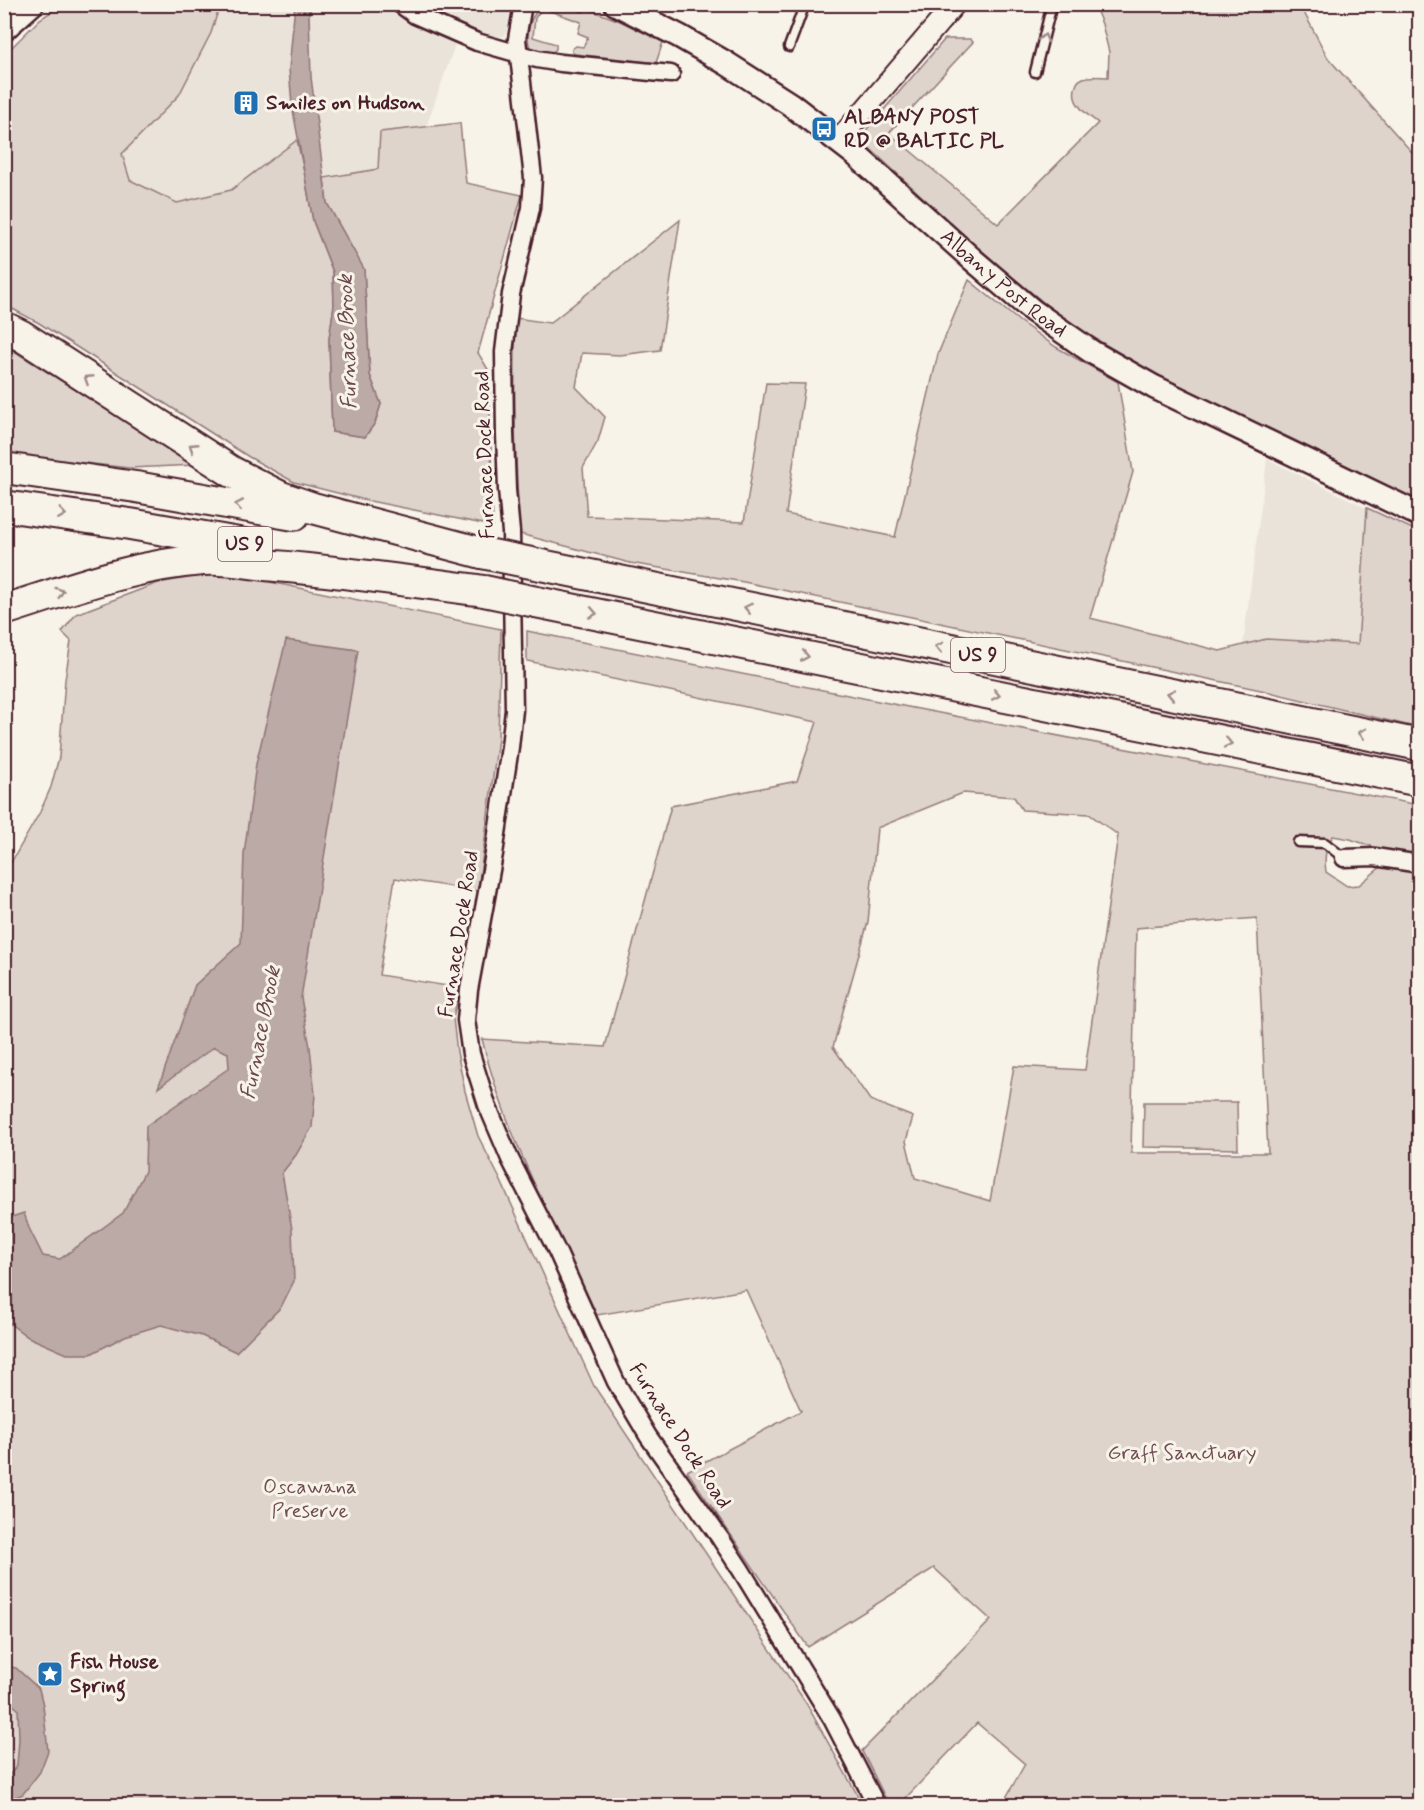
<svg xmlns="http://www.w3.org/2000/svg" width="1424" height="1810" viewBox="0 0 1424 1810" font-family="Mynerve,sans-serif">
<rect width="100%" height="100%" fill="#f7f3e8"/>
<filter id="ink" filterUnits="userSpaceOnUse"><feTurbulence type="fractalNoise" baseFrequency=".0167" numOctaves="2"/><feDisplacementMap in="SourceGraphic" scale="12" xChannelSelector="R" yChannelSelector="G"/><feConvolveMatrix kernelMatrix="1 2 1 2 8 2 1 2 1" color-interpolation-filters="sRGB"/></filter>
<g filter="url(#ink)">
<!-- built -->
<g fill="#eae3da">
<path d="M312,4L511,5L508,28L504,36L493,37L462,25L426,127L380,132L379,169L324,178L311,77L309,14Z"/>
<path d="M220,5H295L292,105L297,140L231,190L177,203L130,180L122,154L179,95L211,33Z"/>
<path d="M1267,459L1367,508L1359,645L1266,639L1243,645Z"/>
</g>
<!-- green -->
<g fill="#ded4cc" stroke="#947a7c" stroke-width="1.5" fill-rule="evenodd">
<path d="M565,4L582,12L588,9L620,21L663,42L656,63L575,54L572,52V49L576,46L583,47L588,37L578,33L581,22L542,8L535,18L533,37L556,44V49L553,52L535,51L530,48C525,34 530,12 545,5C549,3 559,5 565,4Z"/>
<path d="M62,5H220L211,33L179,95L122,154L130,180L177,203L231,190L297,140L304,171L313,221L333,272L334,305L329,339L332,432L365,437L375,423L381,404L370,375L364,270L327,203L324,178L378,169L380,132L460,123L466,183L522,195L478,353L489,371L493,526L365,500L294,482L249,457L39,323L5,305L4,55L40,19Z"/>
<path d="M1094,5H1300L1328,58L1419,160V501L1290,438L1163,379L1069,323L990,259L864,143L867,129L945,39H970L973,42L889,133L998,224L1098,123C1092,118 1084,113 1080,107C1071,97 1073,78 1088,77C1095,76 1102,77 1108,77L1109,52L1102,24Z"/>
<path d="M680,220L660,350L620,355L582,353L576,387L605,417L598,441L583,468L587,516L744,522L766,383L805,384L786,514L895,537L938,354L969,280L1019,321L1056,347L1118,382L1133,472L1090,618L1220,651L1266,639L1358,644L1367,508L1419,532V728L1261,690L744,582L630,563L520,534C515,462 513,391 516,318L550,323Z"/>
<path d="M4,345L14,351L195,465L129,468L5,454Z"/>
<path d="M209,574L250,578L501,629L498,738L478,891L395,878L379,975L460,988L453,1018L457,1052L465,1091L478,1136L500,1179L594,1386L806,1703L863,1805L5,1806L4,875L40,812L51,787L59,757L65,680L71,641L62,632L76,614L158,583Z"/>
<path d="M527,631L908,707L1419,805V856L1377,848L1350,839L1333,836C1325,848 1324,858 1326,872L1347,886L1359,885L1383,865L1419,871V1805H1008L1004,1801L1025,1764L977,1723L899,1805H889L862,1751L991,1620L934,1568L808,1647L687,1471L801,1411L746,1290L597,1315C555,1227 505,1134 482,1039L605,1047L671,806L797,781L817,722L527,661ZM963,793L1014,797L1022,810L1089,814L1118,835L1085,1070L1014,1066L990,1201L915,1178L906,1141L913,1117L870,1100L833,1047L868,922L877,828ZM1257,918L1268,1153H1131L1136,928Z"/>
<path d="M1144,1102H1237L1238,1149L1143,1147Z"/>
</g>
<!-- water -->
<g fill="#bcaaa7" stroke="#8e7275" stroke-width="1.5">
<path d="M295,4L312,5L309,14L311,77L327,203L364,269L370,375L381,404L375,423L365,437L332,432L329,339L334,305L333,272L313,221L292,105L289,69Z"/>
<path d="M286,640L358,650L301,998L310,1047L315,1095L312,1127L296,1155L282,1173L292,1229L294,1281L281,1307L236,1352L202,1336L161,1325L125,1336L91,1354H67L28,1337L5,1320V1219L24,1213L29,1228L43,1256L60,1259L123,1213L145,1171L146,1126L229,1068L228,1053L214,1047L158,1088L195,985L241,943L244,854L256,764Z"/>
<path d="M5,1666L16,1668L39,1689L43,1705L48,1751L40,1772L23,1794L5,1802V1779H7L17,1765L19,1739L18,1709L5,1698Z"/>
</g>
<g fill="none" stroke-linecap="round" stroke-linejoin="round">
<!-- service casing -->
<g stroke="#4a1f2b" stroke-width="13">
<g id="service">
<path d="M789,47L803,9"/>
<path d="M1035,72L1052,4"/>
<path d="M1298,842L1325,843L1344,858"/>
</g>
</g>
<!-- minor casing -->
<g stroke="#4a1f2b" stroke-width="21">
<g id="minor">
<path d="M400,4L415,15L477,42L537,59L561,63L671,74"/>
<path d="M523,4L517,39L533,178L531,208L511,294L504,352L505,434L507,490L511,532L514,710L510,747L494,854L469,990L466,1020L471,1054L487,1105L510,1159L557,1251L616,1382L648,1436L720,1538L741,1570L832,1719L877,1806"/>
<path d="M1344,858L1375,857L1420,864"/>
</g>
</g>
<!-- tertiary casing -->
<g stroke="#4a1f2b" stroke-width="24">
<path id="tertiary" d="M838,141L955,4"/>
</g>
<!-- secondary casing -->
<g stroke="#4a1f2b" stroke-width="27">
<g id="secondary">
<path id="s1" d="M616,4L679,36L726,63L790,104L856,155L972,259L1033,311L1092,352L1154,387L1420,515"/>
<path d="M4,29L32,4"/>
</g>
</g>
<!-- motorway casing -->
<g stroke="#4a1f2b" stroke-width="34">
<g id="motorway">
<path d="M4,327L22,336L232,472L281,497L313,508L482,553"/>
<path d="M4,468L136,487L294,515"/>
<path d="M4,506L130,524L256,546"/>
<path d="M536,564L1420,745"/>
<path d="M536,602L1420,781"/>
<path d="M4,610C70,589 135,565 203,560C228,558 251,564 276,566C346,572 415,582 484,591"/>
</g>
</g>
<!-- service -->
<use href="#service" stroke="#f7f3e8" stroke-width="8"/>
<!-- minor -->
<use href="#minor" stroke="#f7f3e8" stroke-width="16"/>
<!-- tertiary -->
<use href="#tertiary" stroke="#f7f3e8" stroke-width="20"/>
<!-- secondary -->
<use href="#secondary" stroke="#f7f3e8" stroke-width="22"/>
<!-- motorway -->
<use href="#motorway" stroke="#f7f3e8" stroke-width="30"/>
<!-- motorway-bridge casing -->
<g stroke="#4a1f2b" stroke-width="34" stroke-linecap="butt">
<g id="motorway-bridge">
<path d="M482,553L536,564"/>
<path d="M484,591L536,602"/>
</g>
</g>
<!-- motorway-bridge -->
<use href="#motorway-bridge" stroke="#f7f3e8" stroke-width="30"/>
</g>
<!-- one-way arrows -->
<defs><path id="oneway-chevron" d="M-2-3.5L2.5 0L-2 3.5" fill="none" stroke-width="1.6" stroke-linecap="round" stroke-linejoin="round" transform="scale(1.5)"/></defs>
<g stroke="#a0898a">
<use href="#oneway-chevron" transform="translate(1044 38) rotate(-75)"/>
<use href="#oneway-chevron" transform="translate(88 379) rotate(-147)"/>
<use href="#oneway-chevron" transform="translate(193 447) rotate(-147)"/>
<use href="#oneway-chevron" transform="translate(239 505) rotate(-169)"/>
<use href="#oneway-chevron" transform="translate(62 514) rotate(8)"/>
<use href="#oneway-chevron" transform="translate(60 592) rotate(-18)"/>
<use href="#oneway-chevron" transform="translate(748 608) rotate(-168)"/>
<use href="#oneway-chevron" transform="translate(593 613) rotate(11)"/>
<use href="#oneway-chevron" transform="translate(939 647) rotate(-168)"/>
<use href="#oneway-chevron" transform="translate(805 656) rotate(11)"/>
<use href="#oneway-chevron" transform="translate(1171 694) rotate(-168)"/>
<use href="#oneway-chevron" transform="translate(996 695) rotate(11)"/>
<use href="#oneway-chevron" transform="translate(1362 733) rotate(-168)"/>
<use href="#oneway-chevron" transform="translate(1228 743) rotate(12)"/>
</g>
</g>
<!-- icons -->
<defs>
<g id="building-square" transform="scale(1.35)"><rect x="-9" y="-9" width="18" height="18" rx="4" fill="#1f6fb2" stroke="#f7f3e8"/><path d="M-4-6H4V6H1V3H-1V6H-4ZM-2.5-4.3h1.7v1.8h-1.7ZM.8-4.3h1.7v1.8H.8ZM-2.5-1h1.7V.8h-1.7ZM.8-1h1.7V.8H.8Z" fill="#fff"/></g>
<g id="bus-square" transform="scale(1.35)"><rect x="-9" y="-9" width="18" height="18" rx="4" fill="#1f6fb2" stroke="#f7f3e8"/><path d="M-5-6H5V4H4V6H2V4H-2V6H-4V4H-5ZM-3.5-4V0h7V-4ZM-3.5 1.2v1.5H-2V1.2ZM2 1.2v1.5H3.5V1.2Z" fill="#fff"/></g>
<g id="sight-square" transform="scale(1.35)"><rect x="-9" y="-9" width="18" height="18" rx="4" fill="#1f6fb2" stroke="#f7f3e8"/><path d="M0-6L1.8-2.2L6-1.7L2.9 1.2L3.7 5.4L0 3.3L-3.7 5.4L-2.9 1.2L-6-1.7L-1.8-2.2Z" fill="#fff"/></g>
</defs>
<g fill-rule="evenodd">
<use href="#building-square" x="246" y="103"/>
<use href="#bus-square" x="824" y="129"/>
<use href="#sight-square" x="50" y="1674"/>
</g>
<g text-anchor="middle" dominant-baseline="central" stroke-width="6" stroke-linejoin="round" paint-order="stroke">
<!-- shield labels -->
<g fill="#f7f3e8" stroke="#7e5f64" stroke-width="1.5">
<rect x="218" y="527" width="54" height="34" rx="4.5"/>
<rect x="951" y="638" width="54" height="34" rx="4.5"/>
</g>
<g font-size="20" font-weight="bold" fill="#4a1f2b">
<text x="245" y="544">US 9</text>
<text x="978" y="655">US 9</text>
</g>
<!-- poi labels -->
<g font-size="21" font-weight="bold" fill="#4a1f2b" stroke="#f7f3e8" text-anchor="start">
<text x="266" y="103">Smiles on Hudson</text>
<text x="844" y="117">ALBANY POST<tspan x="844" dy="24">RD @ BALTIC PL</tspan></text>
<text x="70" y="1662">Fish House<tspan x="70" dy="24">Spring</tspan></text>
</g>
<!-- street labels -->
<g font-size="21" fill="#4a1f2b" stroke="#f7f3e8">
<text stroke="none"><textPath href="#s1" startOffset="480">Albany Post Road</textPath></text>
<text transform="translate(485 455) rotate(-92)">Furnace Dock Road</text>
<text transform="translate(459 934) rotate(-81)">Furnace Dock Road</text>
<text transform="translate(680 1436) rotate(57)">Furnace Dock Road</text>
</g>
<!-- park labels -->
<g font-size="21" fill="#6f4c53" stroke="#f7f3e8">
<text x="1182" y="1453">Graff Sanctuary</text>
<text x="310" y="1487">Oscawana<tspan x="310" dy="24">Preserve</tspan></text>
</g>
<!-- water labels -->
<g font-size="22" font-style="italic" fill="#6c4950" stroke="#f7f3e8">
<text transform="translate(348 342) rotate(-92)">Furnace Brook</text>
<text transform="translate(261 1033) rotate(-79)">Furnace Brook</text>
</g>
</g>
<!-- margin -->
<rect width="1424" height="1810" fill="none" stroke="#f7f3e8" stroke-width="24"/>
<rect x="12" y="12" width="1400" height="1786" fill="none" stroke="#4a1f2b" stroke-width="2" filter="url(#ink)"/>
</svg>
